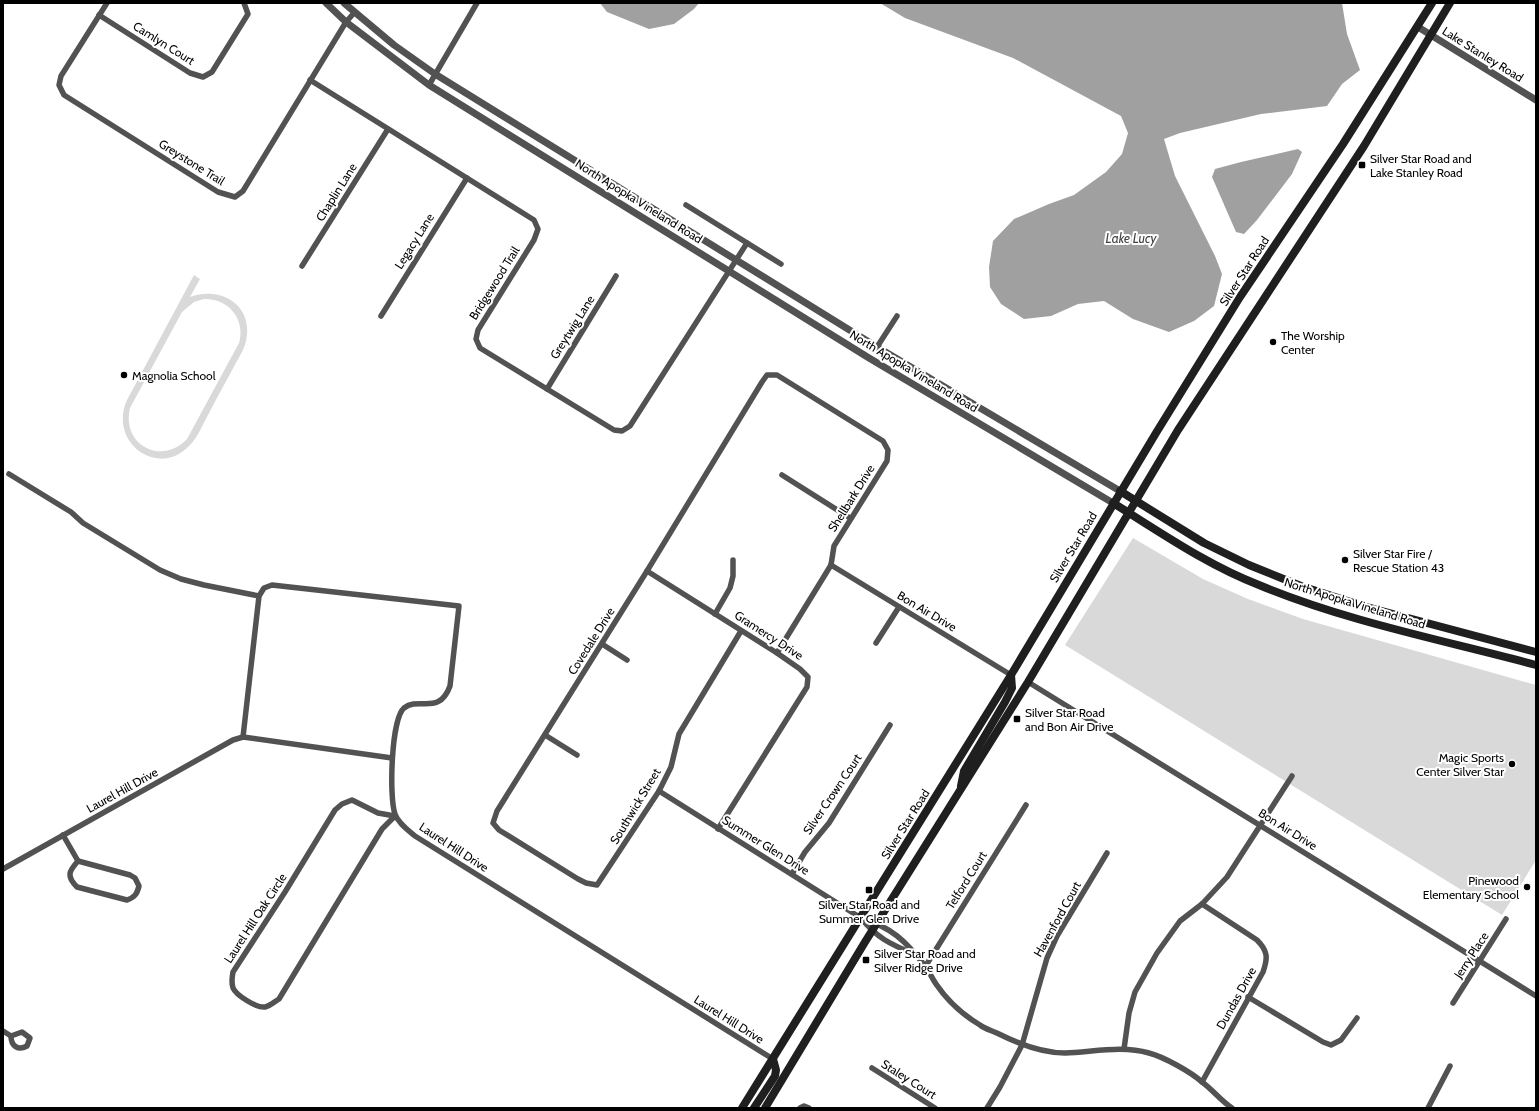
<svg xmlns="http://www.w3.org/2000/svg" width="1539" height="1111" viewBox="0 0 1539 1111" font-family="Cabin,sans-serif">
<rect width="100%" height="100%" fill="#fff"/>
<!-- green -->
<g fill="#d9d9d9" fill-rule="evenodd">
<path d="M194,275L200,279L190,297C227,284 259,312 243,350C231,372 219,394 208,415C202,426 197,439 188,447C157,478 108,442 127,400ZM204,299C228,298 246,319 239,343L187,439C162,466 121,445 130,408L182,312L194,302Z"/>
<path d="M1133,538L1203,579L1248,599L1303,619L1536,685V860L1502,915L1065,645Z"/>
</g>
<!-- water -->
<g fill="#a0a0a0">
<path d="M600,3H699L694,9L674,24L649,29L607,12Z"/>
<path d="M880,3H1342L1347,34L1360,70L1342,84L1327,106L1261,114L1180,133L1164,139L1175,176L1215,256L1222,274L1214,306L1194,321L1169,332L1133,319L1104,301L1078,304L1051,316L1024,319L1001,304L990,287L989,267L993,241L1014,219L1049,204L1074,195L1106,172L1122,154L1128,133L1121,116L1013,58L905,18Z"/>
<path d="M1298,149L1302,152L1292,174L1257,220L1244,234L1236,232L1212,177L1215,169L1241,162Z"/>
</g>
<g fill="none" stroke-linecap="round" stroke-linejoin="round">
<!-- minor -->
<g stroke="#525252" stroke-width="5.5">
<path d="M107,3L61,76L59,85L64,95L218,192L235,197L243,191L346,22L354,13"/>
<path d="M99,15L190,73L203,77L212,72L248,14L244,3"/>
<path d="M310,80L534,220L538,229L534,240L478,330L476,339L480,348L614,430L622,431L630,426L747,243"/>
<path d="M429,85L477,3"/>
<path d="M686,205L781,264"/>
<path d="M302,266L388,129"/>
<path d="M381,316L467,178"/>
<path d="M877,347L897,316"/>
<path d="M547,389L616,276"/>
<path d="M9,474L71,512L83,523L160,570L181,579L204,585L259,596"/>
<path d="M782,475L850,518"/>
<path d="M831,565L1011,675"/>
<path d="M647,571L777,653L800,669L808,677L807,687L718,829"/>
<path d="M715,614L730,588L733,576V560"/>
<path d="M741,631L679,734L671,767L659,791L597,885L586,883L578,879L499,830L493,823L497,811L647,571L762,382L767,375H777L883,441L888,450L887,461L834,546L831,565L777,653"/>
<path d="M876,643L899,607"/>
<path d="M602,644L627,660"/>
<path d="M1028,682L1536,996"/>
<path d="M545,735L577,755"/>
<path d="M243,737L259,596L264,588L272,585L459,606L450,686C439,716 419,696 404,708C391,719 389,798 395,814C398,823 408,830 415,836L773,1059"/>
<path d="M659,791L861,918C891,927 906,941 925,966C929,971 932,978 936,984C947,1000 963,1015 980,1025C985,1029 993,1031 999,1034C1019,1044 1042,1053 1065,1053C1093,1052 1122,1045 1149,1053C1164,1057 1191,1072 1202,1082C1213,1090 1221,1101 1232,1108"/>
<path d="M352,800L378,813L395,816L382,829L279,999C274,1002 270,1006 265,1007C256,1008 236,995 233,988C231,982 232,978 233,972L285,892L335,810L342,804Z"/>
<path d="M63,835L78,861"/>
<path d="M78,861L130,875L135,878L139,886C137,894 135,897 127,900L77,887C66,876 69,871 78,861Z"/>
<path d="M3,869L233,740L243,737L392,758"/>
<path d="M792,874L805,852L829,823L890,725"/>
<path d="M1202,904L1257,940C1268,951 1268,958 1263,972L1202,1082"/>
<path d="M861,918C877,938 890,944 914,954"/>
<path d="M925,967L1026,805"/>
<path d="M1248,997L1323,1042L1331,1045L1341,1040L1357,1018"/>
<path d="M1453,1003L1506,919"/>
<path d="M3,1031L11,1036"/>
<path d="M22,1032L30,1038L27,1046C18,1051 11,1046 11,1036Z"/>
<path d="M1124,1049L1129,1013L1135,992L1157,953L1180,921L1202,904L1227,877L1292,776"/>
<path d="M872,1068L935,1108"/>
<path d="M800,1108L804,1106L809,1108"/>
<path d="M987,1108L1000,1087L1022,1045L1047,958L1057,936L1107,853"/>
<path d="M1428,1108L1450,1066"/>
</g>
<!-- tertiary -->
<g stroke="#525252" stroke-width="7">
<path d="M326,3L346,22L429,85L869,358L1113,503"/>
<path d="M344,3L394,45L435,74L877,347L1120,491"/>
<path d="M1418,27L1536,100"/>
</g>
<!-- secondary -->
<g stroke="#1f1f1f" stroke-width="8">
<path d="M1120,491L1204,543L1249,565L1301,586L1363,606L1536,652"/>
<path d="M1113,503C1160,532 1207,565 1259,585C1348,622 1443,640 1536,665"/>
<path d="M961,786L964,771L1005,702L1012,688L1011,675"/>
<path d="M742,1108L1011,675L1156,433L1240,297L1343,144L1432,3"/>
<path d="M754,1108L775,1076L776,1070L773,1059"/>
<path d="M765,1108L865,942L1028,682L1178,430L1364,146L1450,3"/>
</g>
</g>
<!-- markers -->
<g fill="#000" stroke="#fff" stroke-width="1.5">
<rect x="1358" y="161" width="8" height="8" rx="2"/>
<circle cx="1273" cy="342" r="4"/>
<circle cx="124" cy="375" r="4"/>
<circle cx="1345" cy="560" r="4"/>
<rect x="1013" y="715" width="8" height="8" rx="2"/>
<circle cx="1512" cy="764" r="4"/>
<circle cx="1527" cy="887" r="4"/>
<rect x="865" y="886" width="8" height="8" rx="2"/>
<rect x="862" y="956" width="8" height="8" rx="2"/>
</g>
<g text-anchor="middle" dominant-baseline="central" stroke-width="4" stroke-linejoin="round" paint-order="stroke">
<!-- street labels -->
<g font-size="12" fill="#000" stroke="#fff">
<text transform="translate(164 43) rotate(32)">Camlyn Court</text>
<text transform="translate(1483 54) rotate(32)">Lake Stanley Road</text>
<text transform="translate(192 162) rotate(32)">Greystone Trail</text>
<text transform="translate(336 192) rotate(-58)">Chaplin Lane</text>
<text transform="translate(639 201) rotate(32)">North Apopka Vineland Road</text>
<text transform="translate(414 241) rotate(-58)">Legacy Lane</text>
<text transform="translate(1244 271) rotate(-57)">Silver Star Road</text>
<text transform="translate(494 283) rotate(-58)">Bridgewood Trail</text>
<text transform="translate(572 327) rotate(-58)">Greytwig Lane</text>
<text transform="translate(914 371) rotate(31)">North Apopka Vineland Road</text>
<text transform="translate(851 498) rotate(-58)">Shellbark Drive</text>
<text transform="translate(1073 547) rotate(-59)">Silver Star Road</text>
<text transform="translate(1355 603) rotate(17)">North Apopka Vineland Road</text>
<text transform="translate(927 611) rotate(31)">Bon Air Drive</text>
<text transform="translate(769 635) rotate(33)">Gramercy Drive</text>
<text transform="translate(591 641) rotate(-58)">Covedale Drive</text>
<text transform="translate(122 790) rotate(-29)">Laurel Hill Drive</text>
<text transform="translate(832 794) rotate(-56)">Silver Crown Court</text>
<text transform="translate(635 806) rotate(-59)">Southwick Street</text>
<text transform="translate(905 824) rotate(-58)">Silver Star Road</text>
<text transform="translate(1288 829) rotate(32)">Bon Air Drive</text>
<text transform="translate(766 845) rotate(32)">Summer Glen Drive</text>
<text transform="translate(454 847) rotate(33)">Laurel Hill Drive</text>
<text transform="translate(966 880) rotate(-58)">Telford Court</text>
<text transform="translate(255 918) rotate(-57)">Laurel Hill Oak Circle</text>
<text transform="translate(1057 919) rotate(-61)">Havenford Court</text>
<text transform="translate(1471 955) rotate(-57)">Jerry Place</text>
<text transform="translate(1236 998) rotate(-61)">Dundas Drive</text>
<text transform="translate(729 1019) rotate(32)">Laurel Hill Drive</text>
<text transform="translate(909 1079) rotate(32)">Staley Court</text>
</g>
<!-- poi labels -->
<g font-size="12" fill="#000" stroke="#fff" text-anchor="start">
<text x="1370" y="158">Silver Star Road and<tspan x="1370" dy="14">Lake Stanley Road</tspan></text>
<text x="1281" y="335">The Worship<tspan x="1281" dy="14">Center</tspan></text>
<text x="132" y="375">Magnolia School</text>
<text x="1353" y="553">Silver Star Fire /<tspan x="1353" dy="14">Rescue Station 43</tspan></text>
<text x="1025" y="712">Silver Star Road<tspan x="1025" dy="14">and Bon Air Drive</tspan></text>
<text x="1504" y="757" text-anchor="end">Magic Sports<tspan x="1504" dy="14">Center Silver Star</tspan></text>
<text x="1519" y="880" text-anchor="end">Pinewood<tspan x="1519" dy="14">Elementary School</tspan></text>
<text x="869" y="904" text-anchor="middle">Silver Star Road and<tspan x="869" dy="14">Summer Glen Drive</tspan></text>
<text x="874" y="953">Silver Star Road and<tspan x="874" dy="14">Silver Ridge Drive</tspan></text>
</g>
<!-- water labels -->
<g font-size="13" font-style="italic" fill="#414141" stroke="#fff">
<text x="1131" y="238">Lake Lucy</text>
</g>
</g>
<!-- border -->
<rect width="1539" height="1111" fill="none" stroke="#000000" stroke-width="8"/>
</svg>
